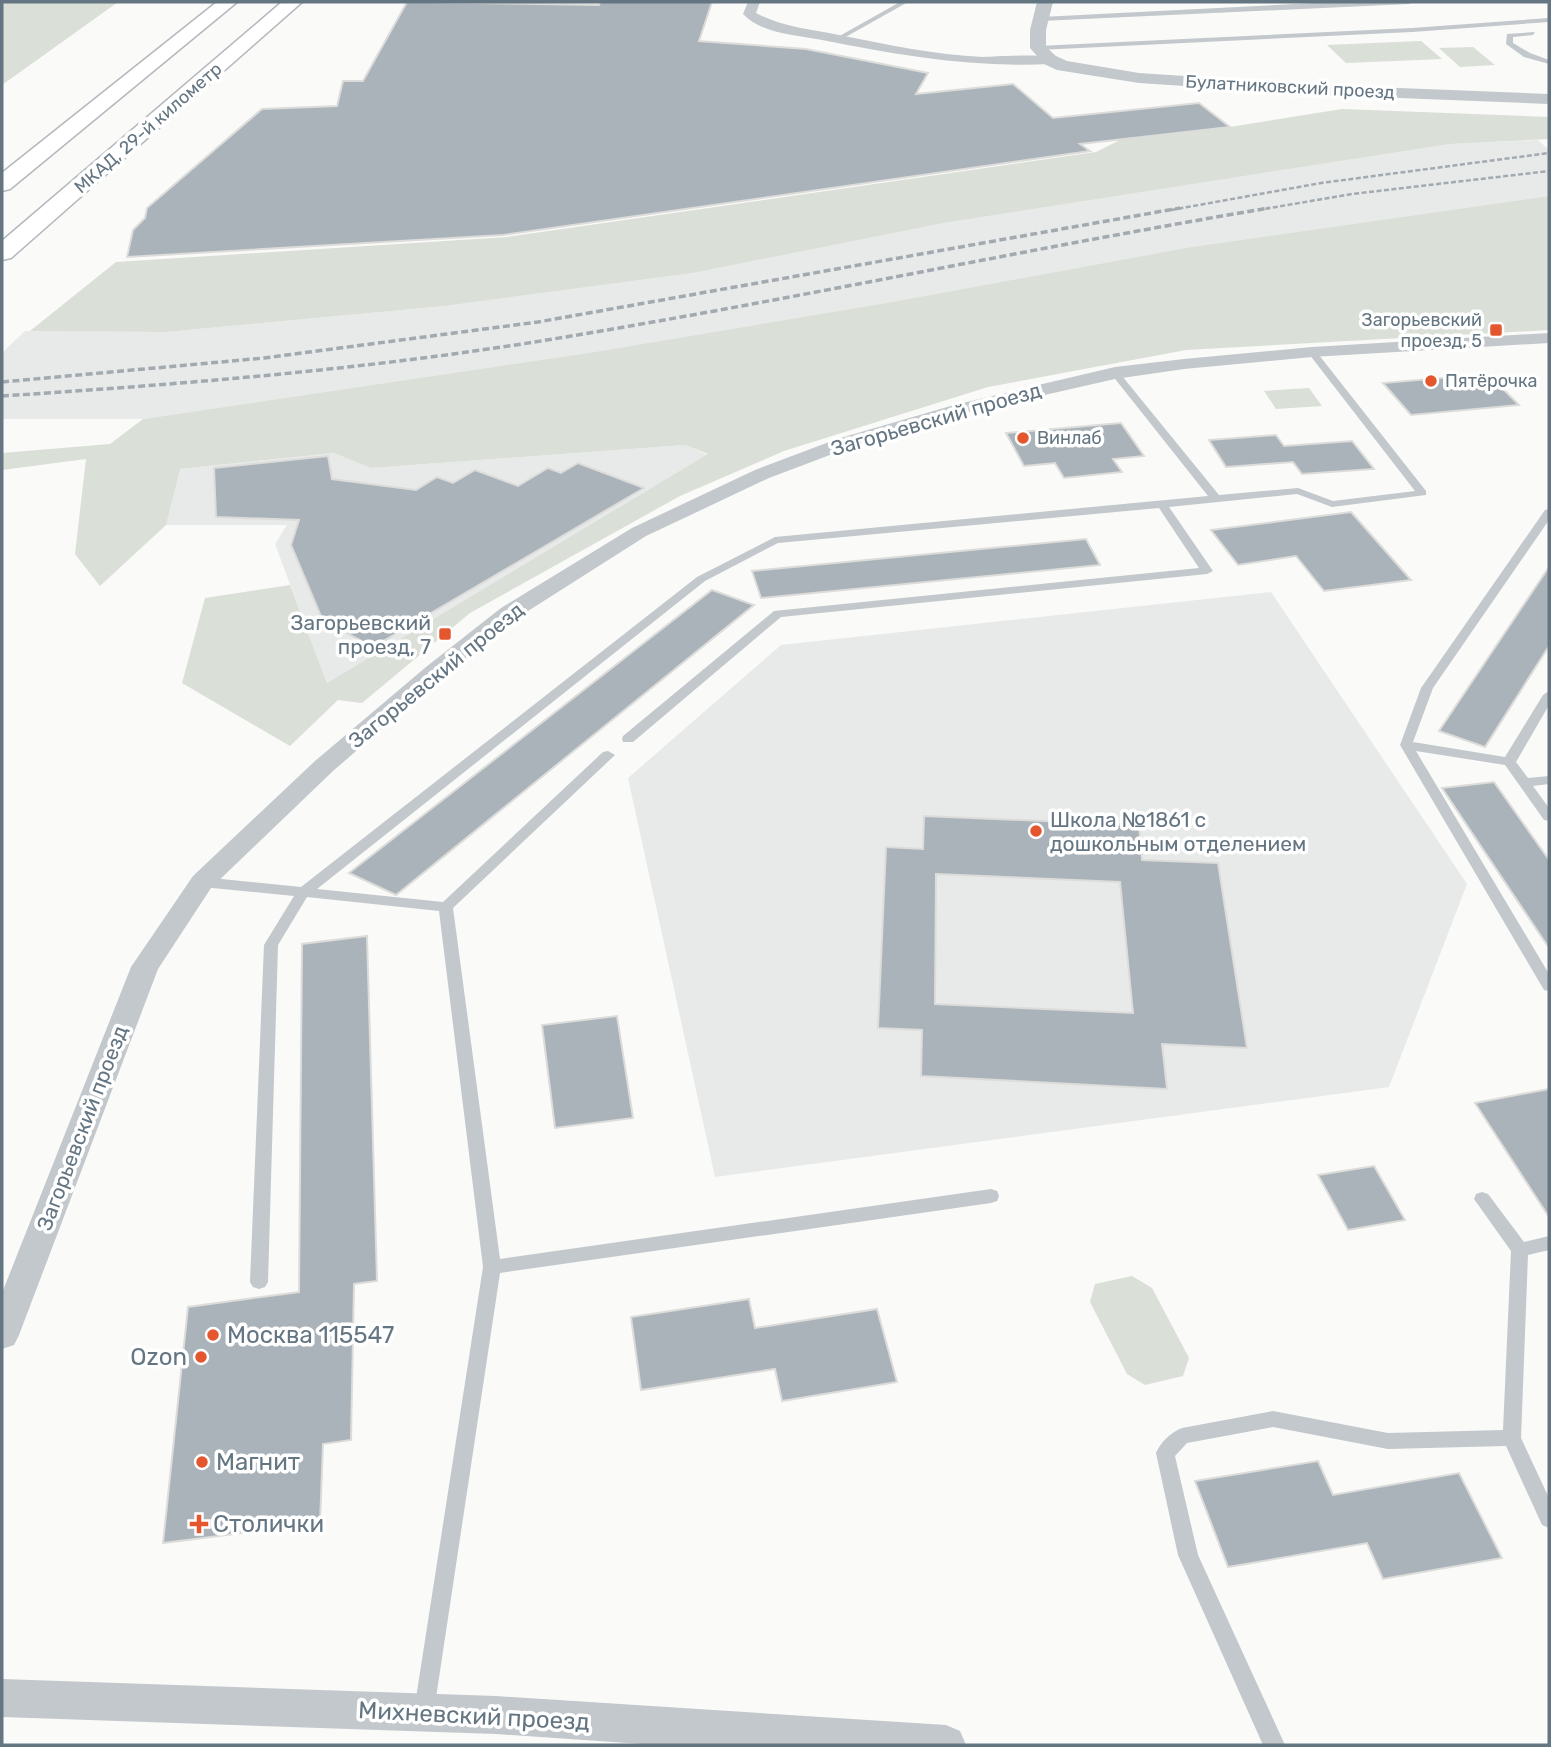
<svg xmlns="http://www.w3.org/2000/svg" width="1551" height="1747" viewBox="0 0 1551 1747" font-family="Rubik,sans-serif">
<rect width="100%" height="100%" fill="#fafaf8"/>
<!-- built -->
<g fill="#e8e9e9">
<path d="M1538,140L1549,150V196L1191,247L892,302L588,353L143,419H2V353L25,331L166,332L445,306L693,273L944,223L1450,144Z"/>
<path d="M685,445L708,455L327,683L275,544L287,525H166L179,469L334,453L371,468Z"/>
<path d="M1271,592L1467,884L1389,1087L715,1177L628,778L781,645Z"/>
</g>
<!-- green -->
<g fill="#dadfd7">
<path d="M2,2H118L2,85Z"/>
<path d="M1421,41L1442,59L1346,63L1327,45Z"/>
<path d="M1473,47L1495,65L1460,67L1439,48Z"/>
<path d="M1342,109L1549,117V139L1450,144L944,223L693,273L445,306L166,332L30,331L116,262L507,237L1096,152L1122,139L1230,127Z"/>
<path d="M1549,196V330L1186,350L988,387L784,451L680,496L470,613L362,703L338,700L290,746L182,683L205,598L290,585L327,683L708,454L685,445L371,468L334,453L180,469L166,525L100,586L75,554L86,459L2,470V453L110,444L143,419L588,353L892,302L1191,247Z"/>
<path d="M1309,388L1322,406L1276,409L1264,391Z"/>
<path d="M1132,1276L1152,1288L1189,1358L1183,1376L1145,1385L1127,1374L1090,1302L1095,1284Z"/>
</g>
<!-- building -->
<g fill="#aab3b9" stroke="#dcdcda" stroke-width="2" fill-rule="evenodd">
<path d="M407,2L599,5L600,2H712L699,41L806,49L928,73L916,94L1013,84L1053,118L1199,103L1230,127L1080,144L1090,151L503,235L127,257L133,230L145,218L147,208L262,109L337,106L343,81H363Z"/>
<path d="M1488,374L1519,405L1411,415L1383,383Z"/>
<path d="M1121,423L1144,456L1113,459L1122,472L1064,478L1055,463L1024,466L1006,433Z"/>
<path d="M1276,435L1284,446L1352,441L1374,469L1302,474L1293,462L1226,467L1209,440Z"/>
<path d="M328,456L332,479L416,490L437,477L453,483L475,470L518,486L548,468L561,473L578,463L644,488L373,647L339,629L328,633L291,545L299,520L216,517L214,468Z"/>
<path d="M1351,512L1411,580L1324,591L1296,556L1238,565L1211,530Z"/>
<path d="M1086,539L1100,565L761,598L752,571Z"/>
<path d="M1549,567V646L1485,747L1439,731Z"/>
<path d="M712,590L754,605L396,895L349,873Z"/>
<path d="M1494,782L1549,860V948L1442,788Z"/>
<path d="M924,816L1139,825L1142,860L1218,863L1247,1048L1162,1044L1167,1089L921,1076L922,1030L878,1028L886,847L923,849ZM936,874L1120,882L1133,1013L935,1004Z"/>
<path d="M367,936L377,1281L354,1284L351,1440L323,1444L320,1523L163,1543L188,1307L299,1292L302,944Z"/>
<path d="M617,1016L633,1118L555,1128L542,1025Z"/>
<path d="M1549,1089V1217L1475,1103Z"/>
<path d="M1374,1166L1405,1220L1348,1230L1318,1175Z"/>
<path d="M749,1299L755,1328L877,1309L897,1382L782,1401L775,1369L641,1390L631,1317Z"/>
<path d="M1318,1461L1333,1495L1459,1473L1502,1558L1383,1579L1367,1543L1228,1567L1195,1481Z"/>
</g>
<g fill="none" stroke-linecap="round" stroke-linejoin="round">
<!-- trunk casing -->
<g stroke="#b4b9bd" stroke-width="3">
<g id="trunk">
<path d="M217,2H237L10,189L2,191V173Z"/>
<path d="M282,2H302L11,258L2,260V241Z"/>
</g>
</g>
<!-- service -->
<g fill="#c3c8cc" fill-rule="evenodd">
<path d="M900,2H908L842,39L836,38Z"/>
<path d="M1336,2H1412L1409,4L1041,21L1038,19L1041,17Z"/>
<path d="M1549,18V22L1412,32L1038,50L1034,48L1038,46L1412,28Z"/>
<path d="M1535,32L1533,35L1513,37V43L1530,53L1549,60V64L1524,57L1506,44L1507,34Z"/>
<path d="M1312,349L1315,350L1426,491V495L1332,507L1297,494L1169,507L1213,571L1207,574L781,617L633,742H623L622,739L623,736L774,611L1199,568L1159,508L778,543L705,581L317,889L443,902L603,752L608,751L615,755L453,908L500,1259L991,1189L997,1191L999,1196L997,1201L991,1203L500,1273L434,1711L431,1718L424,1721L417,1718L414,1711L483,1267L439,911L307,897L278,945L268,1282L265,1287L259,1289L253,1287L250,1282L264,945L294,896L202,887L197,885L195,882L197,879L202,877L301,887L697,577L775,537L1208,496L1112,375V371H1118L1219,495L1298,488L1333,501L1415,491L1309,354V350Z"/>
<path d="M1549,509V520L1433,688L1413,742L1505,757L1543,695L1549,691V705L1516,762L1528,778L1549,776V784L1533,786L1549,808V821L1544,820L1505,765L1416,751L1549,974V991L1544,990L1400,745L1421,688L1545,510Z"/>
<path d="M1482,1192L1488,1194L1524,1242L1549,1236V1250L1528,1255L1521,1438L1549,1498V1528L1542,1525L1506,1446L1388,1449L1273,1427L1187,1443L1175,1456L1198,1555L1285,1745H1263L1178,1555L1156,1453C1160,1443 1171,1432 1182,1428L1273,1411L1388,1433L1503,1430L1511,1251L1474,1199L1476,1194Z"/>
</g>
<!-- minor -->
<g fill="#c3c8cc" fill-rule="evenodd">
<path d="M748,2H760L756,13C782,27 810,29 839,35C886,44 934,55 983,57C998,57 1048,52 1057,60L1050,64C972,68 898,55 822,40C796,35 762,34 743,14Z"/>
<path d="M1549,333V343L1312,357L1184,369L1115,379L966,413L851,447L769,478L646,536L517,618L442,677L333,771L211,888L158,969L19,1335L14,1345L2,1349V1293L131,967L193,876L315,761L426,667L501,608L632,528L755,470L837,439L954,405L1115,367L1184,359L1312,347Z"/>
<path d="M2,1679L496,1696L946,1725L960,1731L966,1745H656L496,1734L2,1717Z"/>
</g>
<!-- tertiary -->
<path fill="#c3c8cc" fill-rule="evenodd" d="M1037,2H1053L1046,30V47L1056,56L1067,61L1139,73L1324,85L1549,94V104L1324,95L1139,83L1057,70L1044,64L1030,48V30Z"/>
<!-- trunk -->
<use href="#trunk" fill="#fff" fill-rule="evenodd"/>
<!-- rail-far1 -->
<g stroke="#a2aab0" stroke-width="2.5" stroke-dasharray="5 2.5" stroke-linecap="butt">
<path d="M1171,210L1321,183L1549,153"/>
<path d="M1258,210L1352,194L1549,171"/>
</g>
<!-- rail -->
<g stroke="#a2aab0" stroke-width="3.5" stroke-dasharray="7 3.5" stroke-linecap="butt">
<path d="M2,382L264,358L538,322L1180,208"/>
<path d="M2,396C186,384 371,369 553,339C792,300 1030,248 1269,208"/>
</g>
</g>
<!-- markers -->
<g fill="#e4572e" stroke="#fff" stroke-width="2.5">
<rect x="1489" y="323" width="14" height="14" rx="3.5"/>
<circle cx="1431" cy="381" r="7"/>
<circle cx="1023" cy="438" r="7"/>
<rect x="438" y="627" width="14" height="14" rx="3.5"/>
<circle cx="1036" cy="831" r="7"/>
<circle cx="213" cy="1335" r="7"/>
<circle cx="201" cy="1357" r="7"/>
<circle cx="202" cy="1462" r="7"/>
<path d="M195.5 1513.5h7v7h7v7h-7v7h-7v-7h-7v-7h7z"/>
</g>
<g text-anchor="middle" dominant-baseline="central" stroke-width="7" stroke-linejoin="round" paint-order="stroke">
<!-- far-street labels -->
<g font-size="18" fill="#657683" stroke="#fff">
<text transform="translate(1290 87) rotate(3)">Булатниковский проезд</text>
<text transform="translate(148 128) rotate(-41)">МКАД, 29-й километр</text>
</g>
<!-- far-poi labels -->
<g font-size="18" fill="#657683" stroke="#fff" text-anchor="start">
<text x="1482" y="320" text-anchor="end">Загорьевский<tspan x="1482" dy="21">проезд, 5</tspan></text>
<text x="1445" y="381">Пятёрочка</text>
<text x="1037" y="438">Винлаб</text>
</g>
<!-- street labels -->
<g font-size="21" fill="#657683" stroke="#fff">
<text transform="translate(936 419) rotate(-16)">Загорьевский проезд</text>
<text transform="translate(436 675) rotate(-39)">Загорьевский проезд</text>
<text transform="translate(82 1128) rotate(-69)">Загорьевский проезд</text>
</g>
<!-- poi labels -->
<g font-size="21" fill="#657683" stroke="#fff" text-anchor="end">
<text x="431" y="622">Загорьевский<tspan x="431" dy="24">проезд, 7</tspan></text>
<text x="1050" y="819" text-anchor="start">Школа №1861 с<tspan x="1050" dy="24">дошкольным отделением</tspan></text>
</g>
<!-- near-poi labels -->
<g font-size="24" fill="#657683" stroke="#fff" text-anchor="start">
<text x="227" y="1335">Москва 115547</text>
<text x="187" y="1357" text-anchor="end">Ozon</text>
<text x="216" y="1462">Магнит</text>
<text x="213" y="1524">Столички</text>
</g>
<!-- near-street labels -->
<g font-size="24" fill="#657683" stroke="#fff">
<text transform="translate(474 1716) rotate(3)">Михневский проезд</text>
</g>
</g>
<!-- border -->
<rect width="1551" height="1747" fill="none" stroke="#657683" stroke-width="7"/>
</svg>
